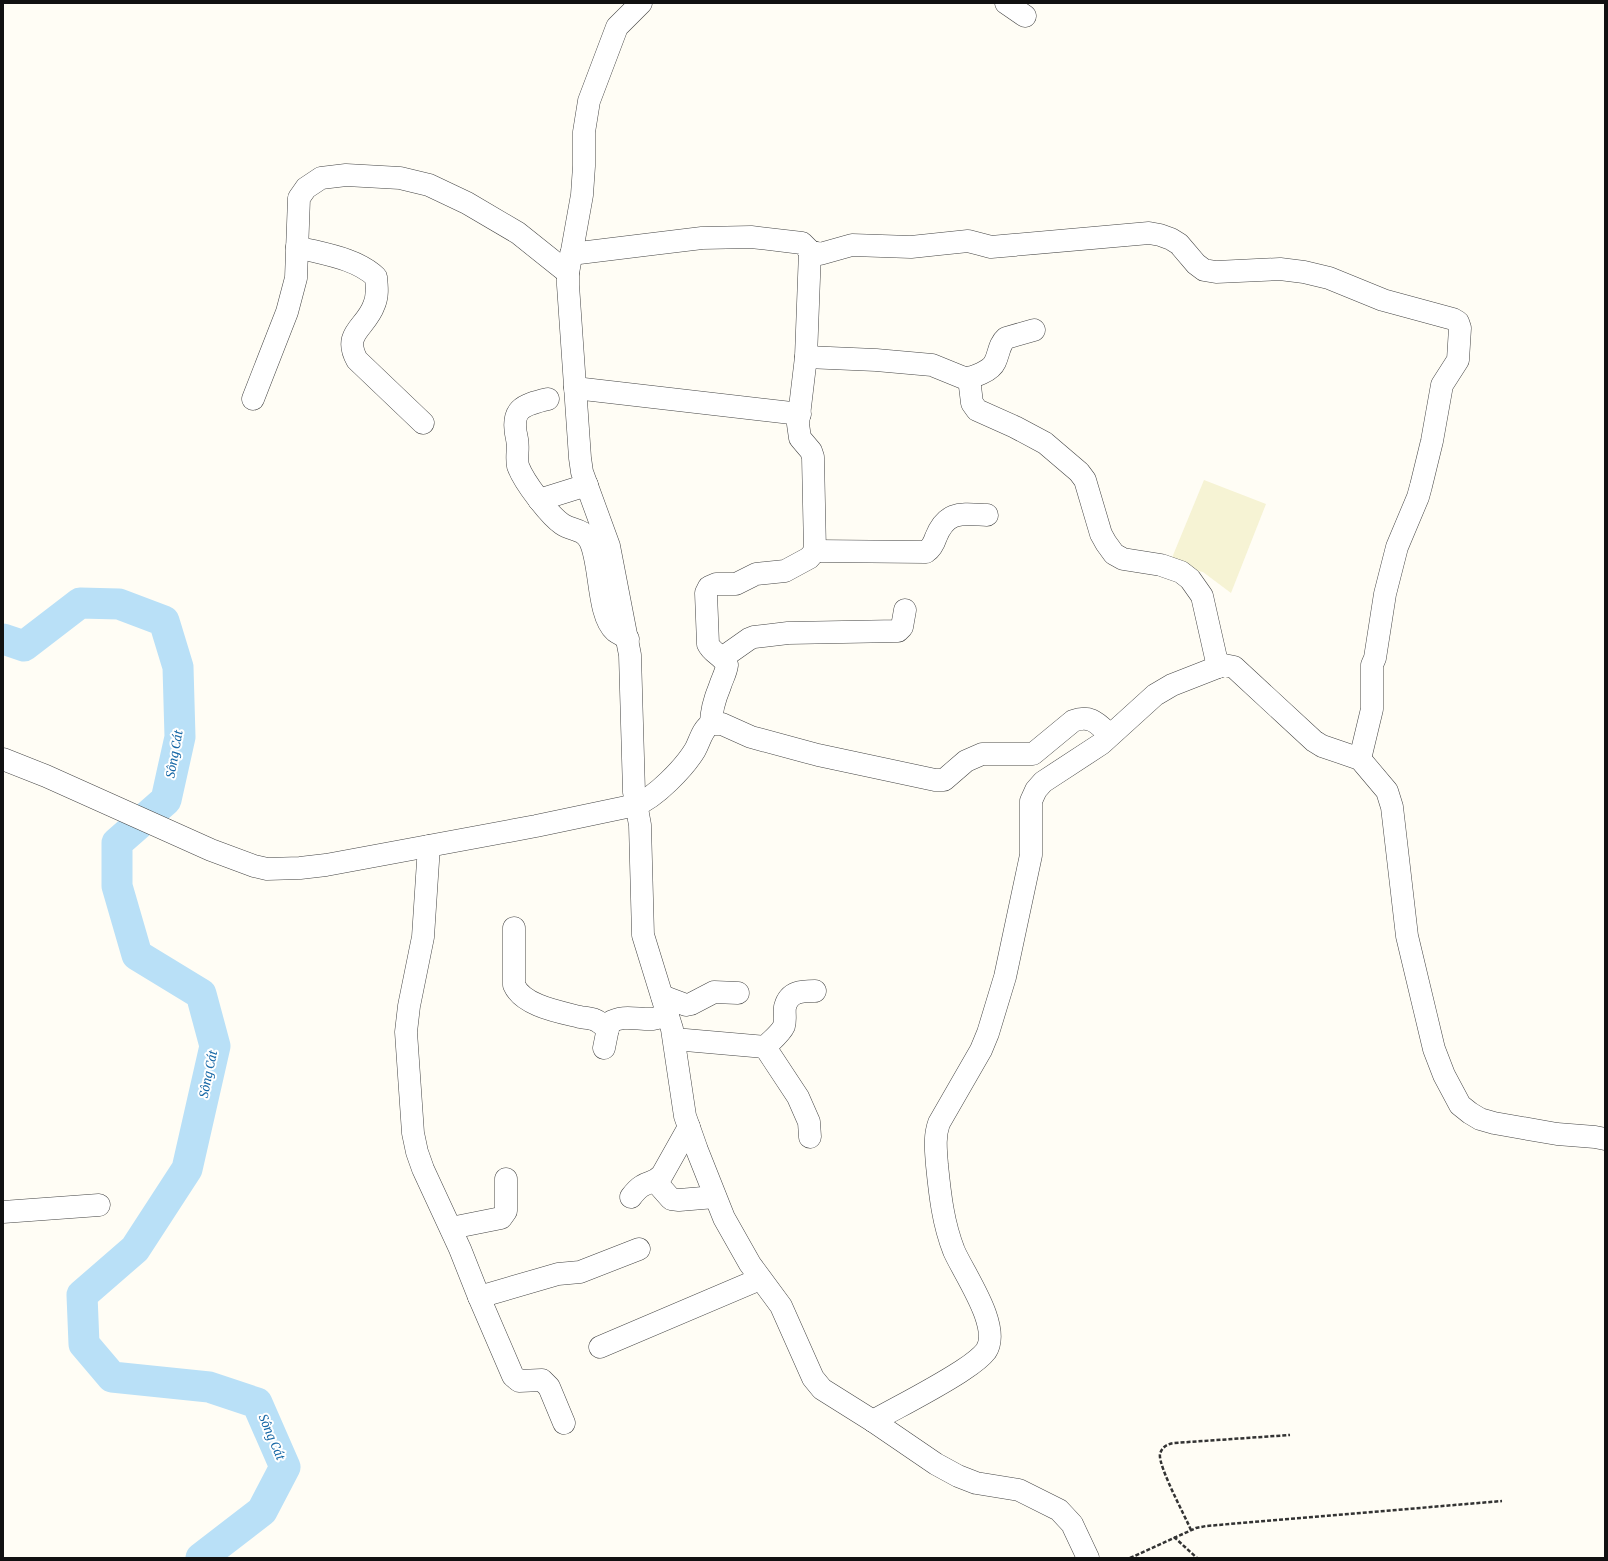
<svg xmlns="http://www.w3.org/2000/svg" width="1608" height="1561" viewBox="0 0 1608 1561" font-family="Merriweather,serif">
<rect width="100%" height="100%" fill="#fffdf5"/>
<!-- farmland -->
<path fill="#f6f3d4" d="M1204,480L1266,504L1231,593L1203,572L1169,565Z"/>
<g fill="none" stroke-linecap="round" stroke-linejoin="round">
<!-- river -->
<path stroke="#b9e0f7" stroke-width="31" d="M3,639L24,646L80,603L119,604L164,621L178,667L180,737L166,800L117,843V886L137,955L201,994L215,1046L187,1169L135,1249L82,1295L84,1344L112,1377L209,1387L257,1403L285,1467L262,1511L201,1558"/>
<!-- minor casing -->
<g stroke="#444" stroke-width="23">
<g id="minor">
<path d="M641,3L617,27L589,101L584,132V166L582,195L568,273V285L580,458L582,472L609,546L630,655L634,792L640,825L643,935L672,1029L685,1116L697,1150L724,1218L750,1264L781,1306L813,1378L822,1389L873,1421L936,1464L958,1476L976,1483L1019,1490L1059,1510L1072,1524L1088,1558"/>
<path d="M1006,3L1025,16"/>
<path d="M297,247C323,254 356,258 376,277C377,287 378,296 374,305C366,328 342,333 357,360L423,423"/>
<path d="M571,254L702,238L751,237L802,243L810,251L820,254L852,245L911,247L968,241L991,247L1149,233L1160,235L1171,239L1179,244L1196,264L1204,270L1216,272L1280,269L1304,272L1329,278L1383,300L1453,319L1458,322L1460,328L1458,360L1442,385L1432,441L1421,486L1418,497L1397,547L1385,594L1375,658L1372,665V709L1360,759"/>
<path d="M806,357L876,360L932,365L964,378C973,378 991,371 995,362C999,354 999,344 1006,338L1034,330"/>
<path d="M969,378L972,403L977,410L1015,427L1045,443L1079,472L1085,480L1101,534L1106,543L1114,554L1123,559L1161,565L1181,572L1190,579L1202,596L1218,667"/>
<path d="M575,388L800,414"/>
<path d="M253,399L287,312L296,278L299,198L306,188L321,178L346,175L400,178L429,185L467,203L518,233L568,273"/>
<path d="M548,399C522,405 510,409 517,439C519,447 516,458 518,466C524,482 549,515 562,524C572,531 583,528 590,541C601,563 597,615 615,631C619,634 624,636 628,639"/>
<path d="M539,500L587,485"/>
<path d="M815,551L926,552C932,548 934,543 936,537C947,510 962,514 987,515"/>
<path d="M722,658L749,639L754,637L788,633L898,631L902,627L905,610"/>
<path d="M711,724C711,711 715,698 720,686C722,679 726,673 727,665C723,656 712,653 708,644L706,593L709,587L716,584H736L756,574L785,571L809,558L815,551L813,457L811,451L800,438L798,424L806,357L810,251"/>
<path d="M3,759L46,776L211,850L254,866L267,869L300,868L326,865L536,826L636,805C656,797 684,768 695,750C700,741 702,729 711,724H722L751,737L818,755L935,780H944L966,761L982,754H1033L1073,721C1091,714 1098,724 1110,735"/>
<path d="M429,846L423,937L409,1006L406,1032L413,1133L417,1152L423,1169L460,1249L479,1297L513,1376L519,1381L542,1380L549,1387L564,1423"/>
<path d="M514,928V985C523,1006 560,1012 580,1017C585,1018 591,1018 595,1020C600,1022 604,1026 608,1029"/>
<path d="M662,996L686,1005L691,1004L714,992L738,993"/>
<path d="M674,1039L765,1047C771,1041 781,1033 784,1026C786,1020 784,1013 785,1007C789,991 802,991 815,991"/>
<path d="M765,1047L798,1097L809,1122L810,1137"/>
<path d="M604,1048L609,1023C623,1014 638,1020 653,1019C658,1018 663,1016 668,1015"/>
<path d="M656,1182L671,1199L679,1200L715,1197"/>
<path d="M631,1197C634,1193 637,1189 642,1186C651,1181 654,1183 662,1175L689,1127"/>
<path d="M3,1212L99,1205"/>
<path d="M451,1228L501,1218L506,1211V1179"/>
<path d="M479,1297L558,1274L580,1272L639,1249"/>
<path d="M600,1347L760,1279"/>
<path d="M873,1421C902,1405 932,1390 960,1372C969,1366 979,1360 986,1351C1002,1327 964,1274 954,1251C943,1223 940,1195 937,1165C936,1151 934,1137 939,1123L981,1050L988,1033L1005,977L1031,855V801L1036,790L1043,782L1101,744L1155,695L1172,685L1218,667L1224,665L1234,667L1314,741L1322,746L1360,759L1387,791L1392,807L1407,936L1434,1049L1444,1075L1460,1105L1470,1113L1480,1119L1494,1123L1557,1134L1595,1137L1605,1139"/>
</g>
</g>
<!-- path -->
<g stroke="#333" stroke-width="2.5" stroke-dasharray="4 2" stroke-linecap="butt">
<path d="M1191,1530C1185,1516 1158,1466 1160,1454C1162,1447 1167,1444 1174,1443L1290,1435"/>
<path d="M1174,1537L1197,1558"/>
<path d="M1130,1558L1196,1528L1206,1526L1502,1501"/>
</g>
<!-- minor -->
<use href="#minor" stroke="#fff" stroke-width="22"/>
</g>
<g text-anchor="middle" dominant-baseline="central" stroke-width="4" stroke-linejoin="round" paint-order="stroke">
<!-- water labels -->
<g font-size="12" font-style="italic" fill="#1768a6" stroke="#fff">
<text transform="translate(174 754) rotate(-80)">Sông Cát</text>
<text transform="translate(208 1074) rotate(-78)">Sông Cát</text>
<text transform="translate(272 1437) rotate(67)">Sông Cát</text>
</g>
</g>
<!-- border -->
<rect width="1608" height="1561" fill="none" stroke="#111111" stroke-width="8"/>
</svg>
